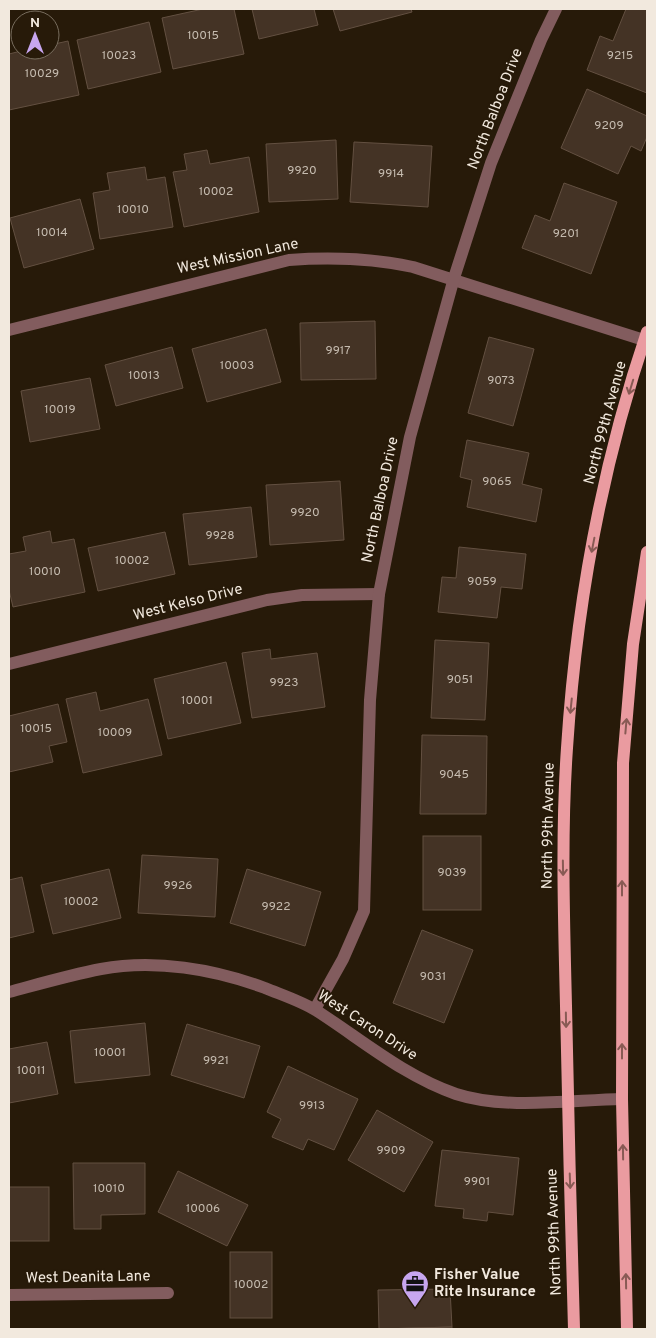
<svg xmlns="http://www.w3.org/2000/svg" width="656" height="1338" viewBox="0 0 656 1338" font-family="Overpass,sans-serif">
<rect width="100%" height="100%" fill="#271a09"/>
<!-- building -->
<g fill="#443325" stroke="#635041">
<path d="M203,9H234L244,54L173,69L162,18Z"/>
<path d="M252,9H314L318,25L259,39Z"/>
<path d="M333,9H411L412,12L340,31Z"/>
<path d="M626,9H647V93L587,70L600,36L613,41Z"/>
<path d="M149,22L161,72L88,89L77,40Z"/>
<path d="M68,41L79,95L9,110V54L25,50H50V45Z"/>
<path d="M587,89L647,116V137L641,151L631,146L618,174L561,148Z"/>
<path d="M336,140L338,199L269,202L266,144Z"/>
<path d="M354,142L432,146L428,207L350,202Z"/>
<path d="M207,150L210,164L249,157L259,212L184,227L173,172L187,170L184,154Z"/>
<path d="M145,167L147,180L165,177L173,227L100,239L93,193L110,190L107,173Z"/>
<path d="M564,183L617,202L591,274L522,248L535,215L550,221Z"/>
<path d="M80,199L94,249L24,268L10,218Z"/>
<path d="M375,321L376,379L301,380L300,323Z"/>
<path d="M266,329L281,382L207,402L192,349Z"/>
<path d="M489,337L534,349L513,426L468,413Z"/>
<path d="M172,347L183,388L116,406L105,365Z"/>
<path d="M90,378L100,429L30,442L21,391Z"/>
<path d="M467,440L529,453L522,484L542,489L536,522L467,507L472,480L460,477Z"/>
<path d="M340,481L344,540L270,545L266,485Z"/>
<path d="M251,507L257,557L189,565L183,514Z"/>
<path d="M50,531L52,543L74,539L85,592L13,607L9,590V554L26,551L23,537Z"/>
<path d="M165,532L175,574L98,591L88,548Z"/>
<path d="M459,547L526,554L522,589L501,587L497,618L438,612L442,577L456,578Z"/>
<path d="M435,640L489,643L485,720L431,718Z"/>
<path d="M270,649L271,659L317,653L325,707L252,718L242,653Z"/>
<path d="M226,662L241,723L168,739L154,679Z"/>
<path d="M96,692L100,711L148,699L162,755L83,773L66,699Z"/>
<path d="M58,704L67,742L49,746L53,762L9,772V716Z"/>
<path d="M422,735L487,736L486,814H420Z"/>
<rect x="423" y="836" width="58" height="74"/>
<path d="M142,855L218,859L215,917L138,913Z"/>
<path d="M109,869L121,918L53,934L41,885Z"/>
<path d="M247,869L321,892L305,946L230,923Z"/>
<path d="M22,877L34,932L9,938V880Z"/>
<path d="M422,930L473,950L444,1023L393,1003Z"/>
<path d="M145,1023L150,1075L75,1083L70,1031Z"/>
<path d="M187,1024L260,1046L244,1098L171,1075Z"/>
<path d="M47,1042L58,1094L9,1103V1049Z"/>
<path d="M288,1066L358,1099L334,1150L308,1139L303,1150L272,1137L281,1119L267,1112Z"/>
<path d="M377,1110L433,1142L404,1192L348,1160Z"/>
<path d="M442,1150L519,1158L513,1215L488,1212L487,1221L463,1218L464,1209L435,1206Z"/>
<path d="M73,1163H145V1214L101,1215V1229H74Z"/>
<path d="M178,1171L248,1205L227,1246L158,1212Z"/>
<rect x="9" y="1187" width="40" height="54"/>
<rect x="230" y="1252" width="42" height="66"/>
<path d="M450,1289L452,1327L379,1329L378,1290Z"/>
<path d="M452,1327V1329H379Z"/>
</g>
<g fill="none" stroke-linecap="round" stroke-linejoin="round">
<!-- minor -->
<g stroke="#825c5e" stroke-width="12">
<path d="M9,330L289,260C332,257 371,258 413,267L647,341"/>
<path d="M9,664L267,600L302,595L379,594"/>
<path d="M9,992C39,984 70,975 101,969C155,959 214,969 265,988C282,995 301,1001 317,1011C362,1040 404,1076 456,1094C505,1110 571,1100 622,1099"/>
<path d="M315,1009L343,959L364,911L370,700L379,594L410,437L454,278L491,163L541,40L556,9"/>
<path d="M9,1295L168,1293"/>
</g>
<!-- major -->
<g stroke="#ea9ba0" stroke-width="12">
<path d="M574,1329C571,1221 568,1114 566,1006C564,920 561,834 567,748C576,608 602,465 647,332"/>
<path d="M627,1329L622,1099L623,763L633,644L647,552"/>
</g>
</g>
<!-- one-way arrows -->
<defs><path id="oneway-shaft" d="M-6 0H5M1.5-3L5.5 0L1.5 3" fill="none" stroke-width="1.6" stroke-linecap="round" stroke-linejoin="round" transform="scale(1.25)"/></defs>
<g stroke="#885a54">
<use href="#oneway-shaft" transform="translate(631 387) rotate(107)"/>
<use href="#oneway-shaft" transform="translate(593 545) rotate(101)"/>
<use href="#oneway-shaft" transform="translate(571 706) rotate(96)"/>
<use href="#oneway-shaft" transform="translate(626 726) rotate(-85)"/>
<use href="#oneway-shaft" transform="translate(563 868) rotate(89)"/>
<use href="#oneway-shaft" transform="translate(622 888) rotate(-90)"/>
<use href="#oneway-shaft" transform="translate(566 1020) rotate(89)"/>
<use href="#oneway-shaft" transform="translate(622 1051) rotate(-90)"/>
<use href="#oneway-shaft" transform="translate(623 1152) rotate(-91)"/>
<use href="#oneway-shaft" transform="translate(570 1181) rotate(88)"/>
<use href="#oneway-shaft" transform="translate(626 1281) rotate(-91)"/>
</g>
<!-- icons -->
<defs>
<g id="office-pin" transform="scale(1.4375)"><path d="M0 17L-7.5 6A9.5 9.5 0 1 1 7.5 6Z" fill="#c7a6ef" stroke="#271a09"/><path d="M-6-3h4V-5.5h4V-3h4V5H-6ZM-1-4.5V-3h2v-1.5ZM-6 0V1H6V0Z" fill="#111"/></g>
</defs>
<g fill-rule="evenodd">
<use href="#office-pin" x="415" y="1284"/>
</g>
<g text-anchor="middle" dominant-baseline="central" stroke-width="4" stroke-linejoin="round" paint-order="stroke">
<!-- number labels -->
<g font-size="12" fill="#c6bcb0">
<text x="203" y="36">10015</text>
<text x="119" y="56">10023</text>
<text x="620" y="56">9215</text>
<text x="42" y="74">10029</text>
<text x="609" y="126">9209</text>
<text x="302" y="171">9920</text>
<text x="391" y="174">9914</text>
<text x="216" y="192">10002</text>
<text x="133" y="210">10010</text>
<text x="52" y="233">10014</text>
<text x="566" y="234">9201</text>
<text x="338" y="351">9917</text>
<text x="237" y="366">10003</text>
<text x="144" y="376">10013</text>
<text x="501" y="381">9073</text>
<text x="60" y="410">10019</text>
<text x="497" y="482">9065</text>
<text x="305" y="513">9920</text>
<text x="220" y="536">9928</text>
<text x="132" y="561">10002</text>
<text x="45" y="572">10010</text>
<text x="482" y="582">9059</text>
<text x="460" y="680">9051</text>
<text x="284" y="683">9923</text>
<text x="197" y="701">10001</text>
<text x="36" y="729">10015</text>
<text x="115" y="733">10009</text>
<text x="454" y="775">9045</text>
<text x="452" y="873">9039</text>
<text x="178" y="886">9926</text>
<text x="81" y="902">10002</text>
<text x="276" y="907">9922</text>
<text x="433" y="977">9031</text>
<text x="110" y="1053">10001</text>
<text x="216" y="1061">9921</text>
<text x="31" y="1071">10011</text>
<text x="312" y="1106">9913</text>
<text x="391" y="1151">9909</text>
<text x="477" y="1182">9901</text>
<text x="109" y="1189">10010</text>
<text x="203" y="1209">10006</text>
<text x="251" y="1285">10002</text>
</g>
<!-- street labels -->
<g font-size="15" fill="#f2e9de" stroke="#271a09">
<text transform="translate(496 109) rotate(-69)">North Balboa Drive</text>
<text transform="translate(238 257) rotate(-12)">West Mission Lane</text>
<text transform="translate(606 423) rotate(-75)">North 99th Avenue</text>
<text transform="translate(381 500) rotate(-78)">North Balboa Drive</text>
<text transform="translate(188 603) rotate(-14)">West Kelso Drive</text>
<text transform="translate(549 826) rotate(-89)">North 99th Avenue</text>
<text transform="translate(367 1026) rotate(33)">West Caron Drive</text>
<text transform="translate(555 1232) rotate(-92)">North 99th Avenue</text>
<text transform="translate(88 1278) rotate(-1)">West Deanita Lane</text>
</g>
<!-- poi labels -->
<g font-size="15" font-weight="bold" fill="#f2e9de" stroke="#271a09" text-anchor="start">
<text x="434" y="1275">Fisher Value<tspan x="434" dy="17">Rite Insurance</tspan></text>
</g>
</g>
<!-- border -->
<rect width="656" height="1338" fill="none" stroke="#f2e9de" stroke-width="20"/>
<!-- north arrow -->
<g transform="translate(35 35)"><circle r="24" fill="#271a09" stroke="#786d5e"/>
<path d="M0-4L9 19L0 12L-9 19Z" fill="#c7a6ef"/>
<text y="-8" font-size="14" font-weight="bold" text-anchor="middle" fill="#f2e9de">N</text>
</g>
</svg>
